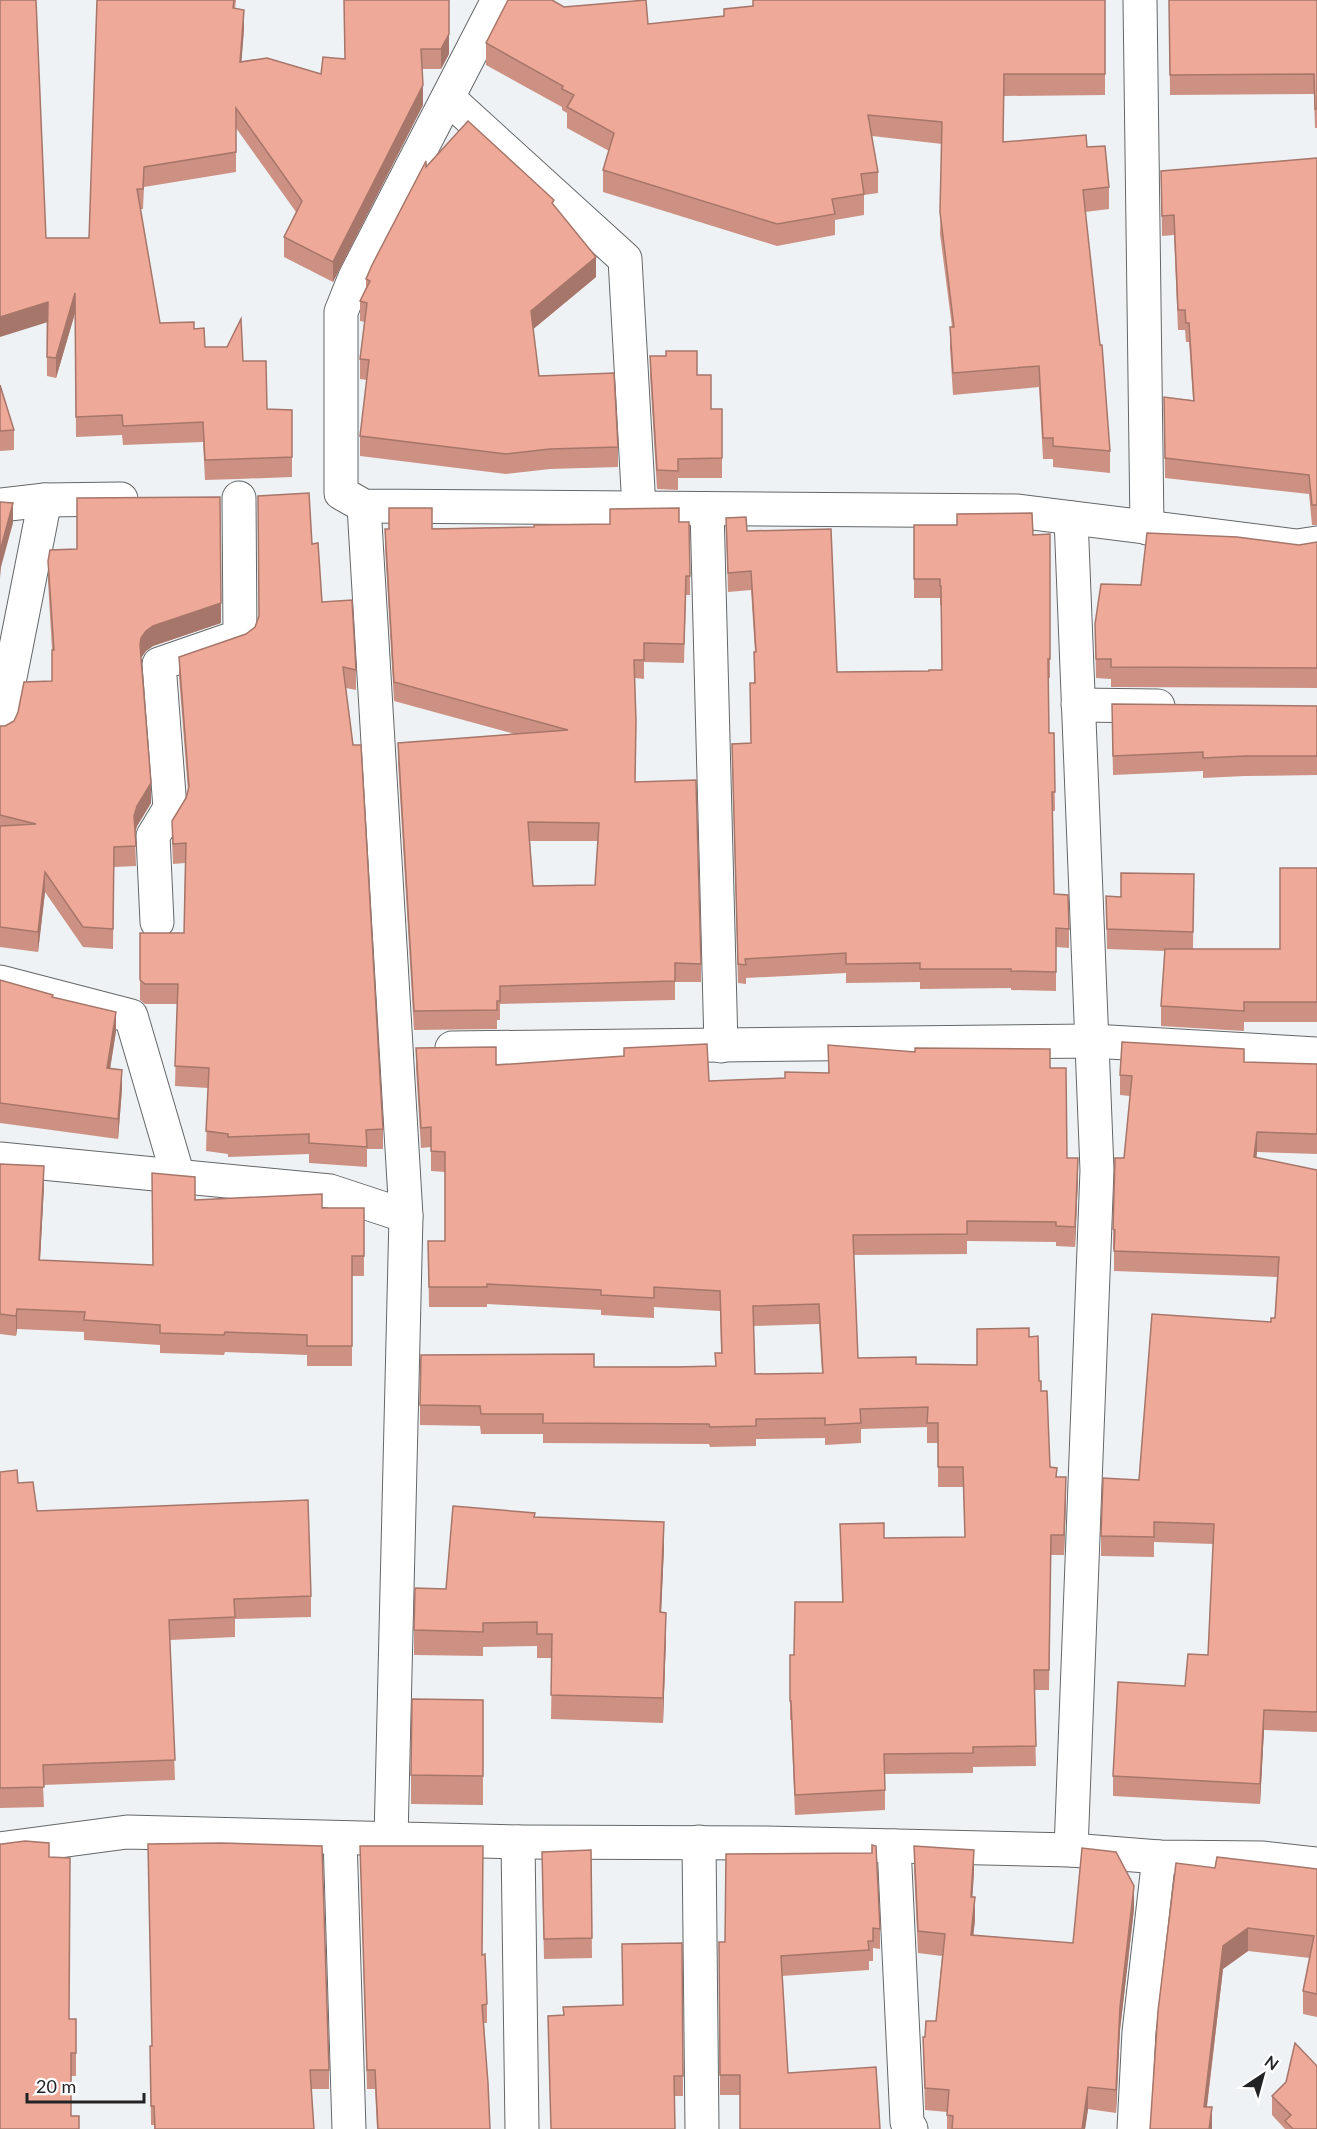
<svg xmlns="http://www.w3.org/2000/svg" width="1317" height="2129" viewBox="0 0 1317 2129" font-family="Lato,sans-serif">
<rect width="100%" height="100%" fill="#eff2f4"/>
<g fill="none" stroke-linecap="round" stroke-linejoin="round">
<!-- minor casing -->
<g stroke="#646768" stroke-width="35">
<g id="minor">
<path d="M498,0L355,277L341,312V493L364,506L1018,511L1297,546L1317,543"/>
<path d="M1140,0L1147,528"/>
<path d="M448,98L625,259L639,508"/>
<path d="M0,505L45,500L121,499"/>
<path d="M364,506L406,1216L391,1839"/>
<path d="M707,509L721,1046"/>
<path d="M1078,705L1158,706"/>
<path d="M0,728L45,500"/>
<path d="M157,922L153,836L170,808L159,664L240,636L239,498"/>
<path d="M0,982L131,1016L178,1176"/>
<path d="M452,1048L1092,1041L1317,1054"/>
<path d="M0,1159L330,1191L406,1216"/>
<path d="M340,1838L349,2129"/>
<path d="M518,1842L522,2129"/>
<path d="M699,1842L702,2129"/>
<path d="M894,1846L907,2122L911,2129"/>
<path d="M0,1849L127,1832L518,1842L766,1843L1071,1850L1159,1857L1262,1858L1317,1864"/>
<path d="M1071,1850L1097,1170L1071,518"/>
<path d="M1134,2129L1139,2032L1159,1857"/>
</g>
</g>
<!-- minor -->
<use href="#minor" stroke="#fff" stroke-width="33"/>
</g>
<!-- wall -->
<g fill="#cd9183" fill-rule="evenodd">
<path d="M97,0H236L235,9L244,29L241,62L321,74L344,59L449,0V54L441,69H422L423,105L333,282L284,257V237L296,212L236,128V172L144,187L143,209H140L160,323L194,329L205,347L243,361L267,409L292,410V477L238,479L205,480L203,442L123,445L122,435L76,437L75,313L56,378L47,376L46,238H89Z"/>
<path d="M753,0H1105V95L1004,96L1003,142L1087,147L1109,187V209L1085,212L1110,451V473L1053,467V459H1043L1039,387L953,395L950,348V327H952L940,234L942,144L872,136L878,172V193L864,195V215L835,220V235L777,246L603,192V170L609,151L567,128V113L562,110V107L486,65V43L564,7L648,24L724,17V9L753,6Z"/>
<path d="M1169,0H1317V128H1315L1314,94L1170,95Z"/>
<path d="M1317,158V525H1312L1309,494L1165,478L1164,397L1193,400L1189,342H1186L1185,330H1178L1174,235L1162,236L1161,171Z"/>
<path d="M426,167L554,207L596,277L533,329L539,376L618,447V467L550,469L506,474L360,456V436L367,380L360,379V359L365,322L360,321V301L366,287V279Z"/>
<path d="M650,356L697,375L711,409H722V478H678V490L657,489L650,375Z"/>
<path d="M0,385L14,430V450L0,451Z"/>
<path d="M726,518L747,531L837,672L929,671L942,670L941,605H940V598H914V525L1033,535L1050,534V678H1048L1049,733H1054L1055,811H1052L1054,894L1069,929V948L1056,947V991L1011,990V988L920,989V982L846,983V973L746,978V984L738,983L732,744L751,743L750,683H754V652H755L751,590L728,592Z"/>
<path d="M679,522L690,576V595H686L684,663L644,662V679L635,678L636,740L635,782L701,964V982H675V1000L500,1004V1020H497V1029L414,1030L398,762V743L515,734L394,701L385,548V529L534,527ZM530,841H598L595,885L533,886Z"/>
<path d="M1317,542V688L1111,687V679L1096,678L1095,624L1141,585L1299,545Z"/>
<path d="M312,544L322,602L356,670V690L346,688L383,1129V1149H367V1167L309,1163V1154L228,1157V1154L206,1151L208,1088L175,1086L177,1004H145L140,1000V933H184L185,863L173,864L172,841V821L186,798L188,791L179,677V657L246,634L255,627Z"/>
<path d="M48,561L221,623L153,646L146,651L141,658L151,803L137,826L135,833L136,866L114,867L113,949L83,947L45,892L38,952L0,947V726H5L14,721L52,681V650L48,581Z"/>
<path d="M1317,706V775L1245,776L1203,778V771L1113,775L1112,724Z"/>
<path d="M1317,868V1022H1244V1031L1161,1026V1006L1165,951L1107,949L1106,896L1121,897L1194,874L1193,949H1280Z"/>
<path d="M0,980L53,997L116,1031L110,1069L122,1089L118,1139L0,1123Z"/>
<path d="M828,1045L1050,1068L1067,1158L1078,1178L1075,1247L1056,1246V1242L967,1241V1254L854,1255L858,1358L916,1364L977,1365V1329L1029,1337L1041,1391L1050,1467L1057,1477L1066,1497L1064,1555H1051L1049,1690H1034L1036,1766L973,1767V1773L885,1774V1810L795,1815L791,1720H790V1701L794,1655L842,1602L840,1524L884,1538L965,1537L963,1487H938V1443H927V1427L861,1429V1443L825,1445V1438L756,1439V1446L710,1447L709,1444L543,1443V1434H481L480,1426L420,1425V1405L594,1367L715,1366L721,1353L720,1311L654,1307V1318L601,1315V1310L487,1304V1307H429L428,1241H445V1172L431,1171V1147L421,1148L416,1068V1048L496,1065L709,1081L785,1078L828,1073ZM819,1324L822,1373L755,1374L753,1326Z"/>
<path d="M1244,1062L1317,1064V1154L1257,1152L1256,1158L1317,1170V1732L1264,1730L1260,1804L1113,1796V1776L1185,1686L1208,1655L1213,1544L1154,1542V1557L1101,1556V1536L1139,1480L1275,1318L1277,1277L1114,1271V1249H1113V1229L1124,1158L1130,1096L1120,1095V1075Z"/>
<path d="M0,1164L44,1186L40,1260L153,1265L195,1200L322,1208H364V1276H352V1366H307V1355L225,1352L224,1355L160,1353V1345L84,1340V1332L17,1329L16,1336L0,1334Z"/>
<path d="M0,1472L18,1483L37,1511L311,1596V1617L235,1619V1637L170,1640L175,1780L43,1785L44,1807L0,1808Z"/>
<path d="M535,1517L664,1547L661,1613L666,1637L663,1723L551,1719L552,1658H537V1646L483,1647V1656L414,1655V1630L446,1589Z"/>
<path d="M483,1700V1805L411,1804V1775Z"/>
<path d="M360,1846L482,1955L487,2004V2023H484L490,2129H377L375,2089H367Z"/>
<path d="M914,1846L974,1872L972,1897L975,1920L973,1935L1073,1943L1134,1909L1120,2030L1116,2113L1088,2109L1085,2129H947V2112L925,2110L923,2037H925L936,2021L942,1956L918,1953L914,1868Z"/>
<path d="M591,1850L592,1958L544,1959L542,1872Z"/>
<path d="M872,1853L880,1929V1949L873,1948V1961H869V1970L782,1976L740,2095H720L719,1942H725Z"/>
<path d="M49,1857L69,2019H76V2076H71V2116L0,2129Z"/>
<path d="M1215,1868L1317,1869V2017L1303,2014V1991L1310,1958L1248,1951L1223,1969L1207,2107L1212,2129H1150Z"/>
<path d="M682,1943L683,2096H674L675,2129H551L548,2016L563,2015L622,2005Z"/>
<path d="M150,2046L329,2070V2089H311L314,2129H154V2125H151Z"/>
<path d="M1272,2096L1317,2129H1285L1272,2115Z"/>
</g>
<!-- shaded-wall -->
<g fill="#a7766a">
<path d="M449,3V54L441,69V49Z"/>
<path d="M244,10V29L240,82V62Z"/>
<path d="M423,85V105L333,282V262Z"/>
<path d="M596,257V277L531,331V311Z"/>
<path d="M75,293V313L56,378V358Z"/>
<path d="M48,302V322L0,337V317Z"/>
<path d="M13,503V523L1,567L0,578V551Z"/>
<path d="M221,603V623L153,646L146,651L141,658L140,645L141,638L146,631L153,626Z"/>
<path d="M151,783V803L137,826L134,836V816L137,806Z"/>
<path d="M45,872V892L38,952V932Z"/>
<path d="M116,1012V1031L107,1088V1068Z"/>
<path d="M122,1070V1089L118,1139V1119Z"/>
<path d="M1257,1132V1152L1254,1177V1157Z"/>
<path d="M1078,1158V1178L1075,1247V1227Z"/>
<path d="M44,1166V1186L39,1279V1260Z"/>
<path d="M17,1309V1329L16,1336V1316Z"/>
<path d="M1066,1477V1497L1064,1555V1535Z"/>
<path d="M664,1522V1547L660,1637V1612Z"/>
<path d="M666,1613V1637L663,1723V1698Z"/>
<path d="M1264,1710V1730L1260,1804V1784Z"/>
<path d="M974,1850V1872L971,1919V1897Z"/>
<path d="M1134,1886V1909L1120,2030L1116,2113V2090L1120,2007Z"/>
<path d="M975,1897V1920L971,1958V1935Z"/>
<path d="M1248,1928V1951L1223,1969L1204,2129V2107L1223,1946Z"/>
<path d="M1088,2087V2109L1085,2129H1082Z"/>
<path d="M1212,2107V2129H1209Z"/>
</g>
<!-- building -->
<g fill="#eea998" stroke="#a7766a" stroke-width="1.5" fill-rule="evenodd">
<path d="M0,0H36L46,238H89L97,0H234L233,8L244,10L240,62L267,58L321,74L323,57L345,59L344,0H449V34L441,49H421L423,85L333,262L284,237L302,201L236,108V152L144,167L143,189H137L160,323L194,322V329L204,328L205,347H227L241,319L243,361H266L267,409L292,410V457L238,459L205,460L203,422L123,426L122,415L76,417L75,293L56,358L47,357L48,302L0,317Z"/>
<path d="M508,0H552L564,7L646,0L648,24L724,16V9L753,6V0H1105V74H1004L1003,142L1086,135L1087,147L1105,146L1109,187L1083,190L1100,345H1102L1110,451L1053,446V438H1043L1039,366L953,373L950,327H954L940,212L942,122L868,115L878,172L861,174L864,194L832,199L835,214L777,224L603,170L614,133L567,107L574,95L562,89L563,86L486,43Z"/>
<path d="M1169,0H1317V108L1315,109L1314,74L1170,75Z"/>
<path d="M468,121L554,200L552,203L596,257L531,311L539,376L614,373L618,447L550,449L506,454L360,436L369,360L360,359L367,303L360,301L370,281L366,279L372,265L426,161V167Z"/>
<path d="M1317,158V505H1312L1309,475L1165,458L1164,397L1194,401L1189,323H1186L1185,310H1178L1174,215L1162,216L1161,171Z"/>
<path d="M666,351H697V375H711V409H722V458L678,459V471L657,470L650,356H666Z"/>
<path d="M0,385L14,430L0,431Z"/>
<path d="M309,493L312,544L318,543L322,602L352,600L356,670L343,667L353,745H361L383,1129L366,1130L367,1147L309,1143V1134L228,1137V1134L206,1131L209,1068L175,1066L178,984H145L140,980V933H184L186,843L173,844L172,821L186,798L189,787L179,657L246,634L255,627L259,616L258,496Z"/>
<path d="M220,497L221,603L153,626L146,631L141,638L140,645L151,783L137,806L134,816L136,846L114,847L113,929L83,927L45,872L38,932L0,927V826L36,824L0,815V726H5L14,721L18,712L24,682L52,681V650H54L48,561L50,550L77,549V498Z"/>
<path d="M0,502L13,503L0,551Z"/>
<path d="M389,508H432V529L534,527V525L610,524V509L679,508V522H689L690,576H686L684,644L644,643V660H634L636,721L635,782L696,780L701,964L675,963V981L500,986V1001H497V1010L414,1011L398,743L568,730L394,682L385,529H389ZM528,822L599,823L595,885L533,886Z"/>
<path d="M1032,513L1033,535L1050,534V659H1048L1049,733H1054L1055,792H1052L1054,894L1068,895L1069,929L1056,928V972L1011,971V969H920V963L846,964V953L745,959L746,965L738,964L732,744L751,743L750,683H755L754,652H756L751,571L728,573L726,518L746,517L747,531L831,529L837,672L929,671V670H942L941,586H940V579H914V525H957V514Z"/>
<path d="M1147,533L1237,537L1299,545L1317,542V668L1111,667V659H1096L1095,624L1101,584L1141,585Z"/>
<path d="M1112,704L1317,706V756H1245L1203,758V752L1113,756Z"/>
<path d="M1280,868H1317V1002H1244V1011L1161,1006L1165,949H1280Z"/>
<path d="M1121,873L1194,874L1193,932L1107,929L1106,896L1121,897Z"/>
<path d="M0,980L53,995L52,997L116,1012L107,1068L122,1070L118,1119L0,1103Z"/>
<path d="M1122,1042L1244,1049V1062L1317,1064V1134L1257,1132L1254,1157L1317,1170V1712L1264,1710L1260,1784L1113,1776L1118,1682L1185,1686L1188,1654L1208,1655L1214,1524L1154,1522V1537L1101,1536L1103,1478L1139,1480L1152,1314L1271,1322V1318H1275L1279,1257L1114,1251L1115,1230L1113,1229L1115,1158H1124L1132,1076L1120,1075Z"/>
<path d="M707,1044L709,1081L785,1078V1072L829,1073L828,1045L915,1052V1048L1050,1049V1068H1066L1067,1158H1078L1075,1227L1056,1226V1222L967,1221V1234L853,1235L858,1358L916,1357V1364L977,1365V1329L1029,1328V1337L1038,1336L1039,1381H1041V1391H1047L1050,1467L1057,1468L1056,1477H1066L1064,1535H1051L1049,1670H1034L1036,1746L973,1747V1753L884,1754L885,1790L795,1795L791,1701H790V1655H794L795,1602H843L840,1524L884,1523V1538L965,1537L963,1467H938V1423H927L928,1407L860,1409L861,1423L825,1425V1418L756,1419V1426L710,1427L709,1424L543,1423V1414H481L480,1406L420,1405L421,1355L594,1354V1367H677L716,1366L715,1353H722L720,1291L654,1287V1298L601,1295V1290L487,1284V1287H429L428,1241H445V1152L431,1151V1127L421,1128L416,1048L496,1047V1065L624,1056V1048ZM819,1304L823,1373L755,1374L753,1306Z"/>
<path d="M0,1164L44,1166L39,1260L153,1265L152,1173L195,1177V1200L322,1194V1208H364V1256H352V1346H307V1335L225,1332L224,1335L160,1333V1325L84,1320L85,1312L17,1309L16,1316L0,1314Z"/>
<path d="M17,1470L18,1483L33,1482L37,1511L308,1500L311,1596L234,1599L235,1617L169,1620L175,1760L43,1765L44,1787L0,1788V1472Z"/>
<path d="M453,1506L535,1513L534,1517L664,1522L660,1612L666,1613L663,1698L551,1695L552,1634H537V1622L483,1623V1632L414,1630L415,1588L446,1589Z"/>
<path d="M412,1699L483,1700V1776L411,1775Z"/>
<path d="M25,1841L49,1843V1857L70,1858L69,2019H76V2053H71V2116H79V2129H0V1844H2Z"/>
<path d="M221,1843L322,1846L329,2070H310L314,2129H155L154,2106H151L150,2046H152L148,1844Z"/>
<path d="M872,1845L876,1846L880,1929L873,1928V1941H868L869,1950L781,1956L788,2073L876,2067L880,2129H740V2075H720L719,1942H725L726,1854L872,1853Z"/>
<path d="M360,1846H483L482,1955L485,1954L487,2004L482,2005L488,2083L490,2129H378L375,2070H367Z"/>
<path d="M914,1846L974,1850L971,1897H975L971,1935L1073,1943L1082,1848L1116,1852L1134,1886L1120,2007L1116,2090L1088,2087L1082,2129H952L953,2116L947,2115L949,2090L925,2088L923,2037H925L926,2021H936L945,1934L918,1931Z"/>
<path d="M591,1850L592,1938L544,1939L542,1852Z"/>
<path d="M1217,1857L1317,1869V1994L1303,1991L1314,1936L1248,1928L1223,1946L1204,2107H1212L1209,2129H1150L1158,2011L1176,1863L1215,1868Z"/>
<path d="M682,1943L683,2076H674L675,2129H551L548,2016L564,2015L563,2007L623,2005L622,1944Z"/>
<path d="M1295,2043L1317,2066V2129H1293L1285,2121L1291,2115L1272,2096L1286,2082Z"/>
</g>
<!-- north arrow -->
<g transform="translate(1263 2075) rotate(36)" stroke="#fefeff" stroke-width="4.5" paint-order="stroke">
<path d="M0-4.5L10 22L0 15L-10 22Z" fill="#222324"/>
<text y="-9" font-size="16" font-weight="bold" text-anchor="middle" fill="#222324">N</text>
</g>
<!-- scale -->
<path d="M27 2093v9h117v-9" fill="none" stroke="#222324" stroke-width="3"/>
<text x="36" y="2093" font-size="18" fill="#222324" stroke="#fefeff" stroke-width="4.5" paint-order="stroke">20 m</text>
</svg>
